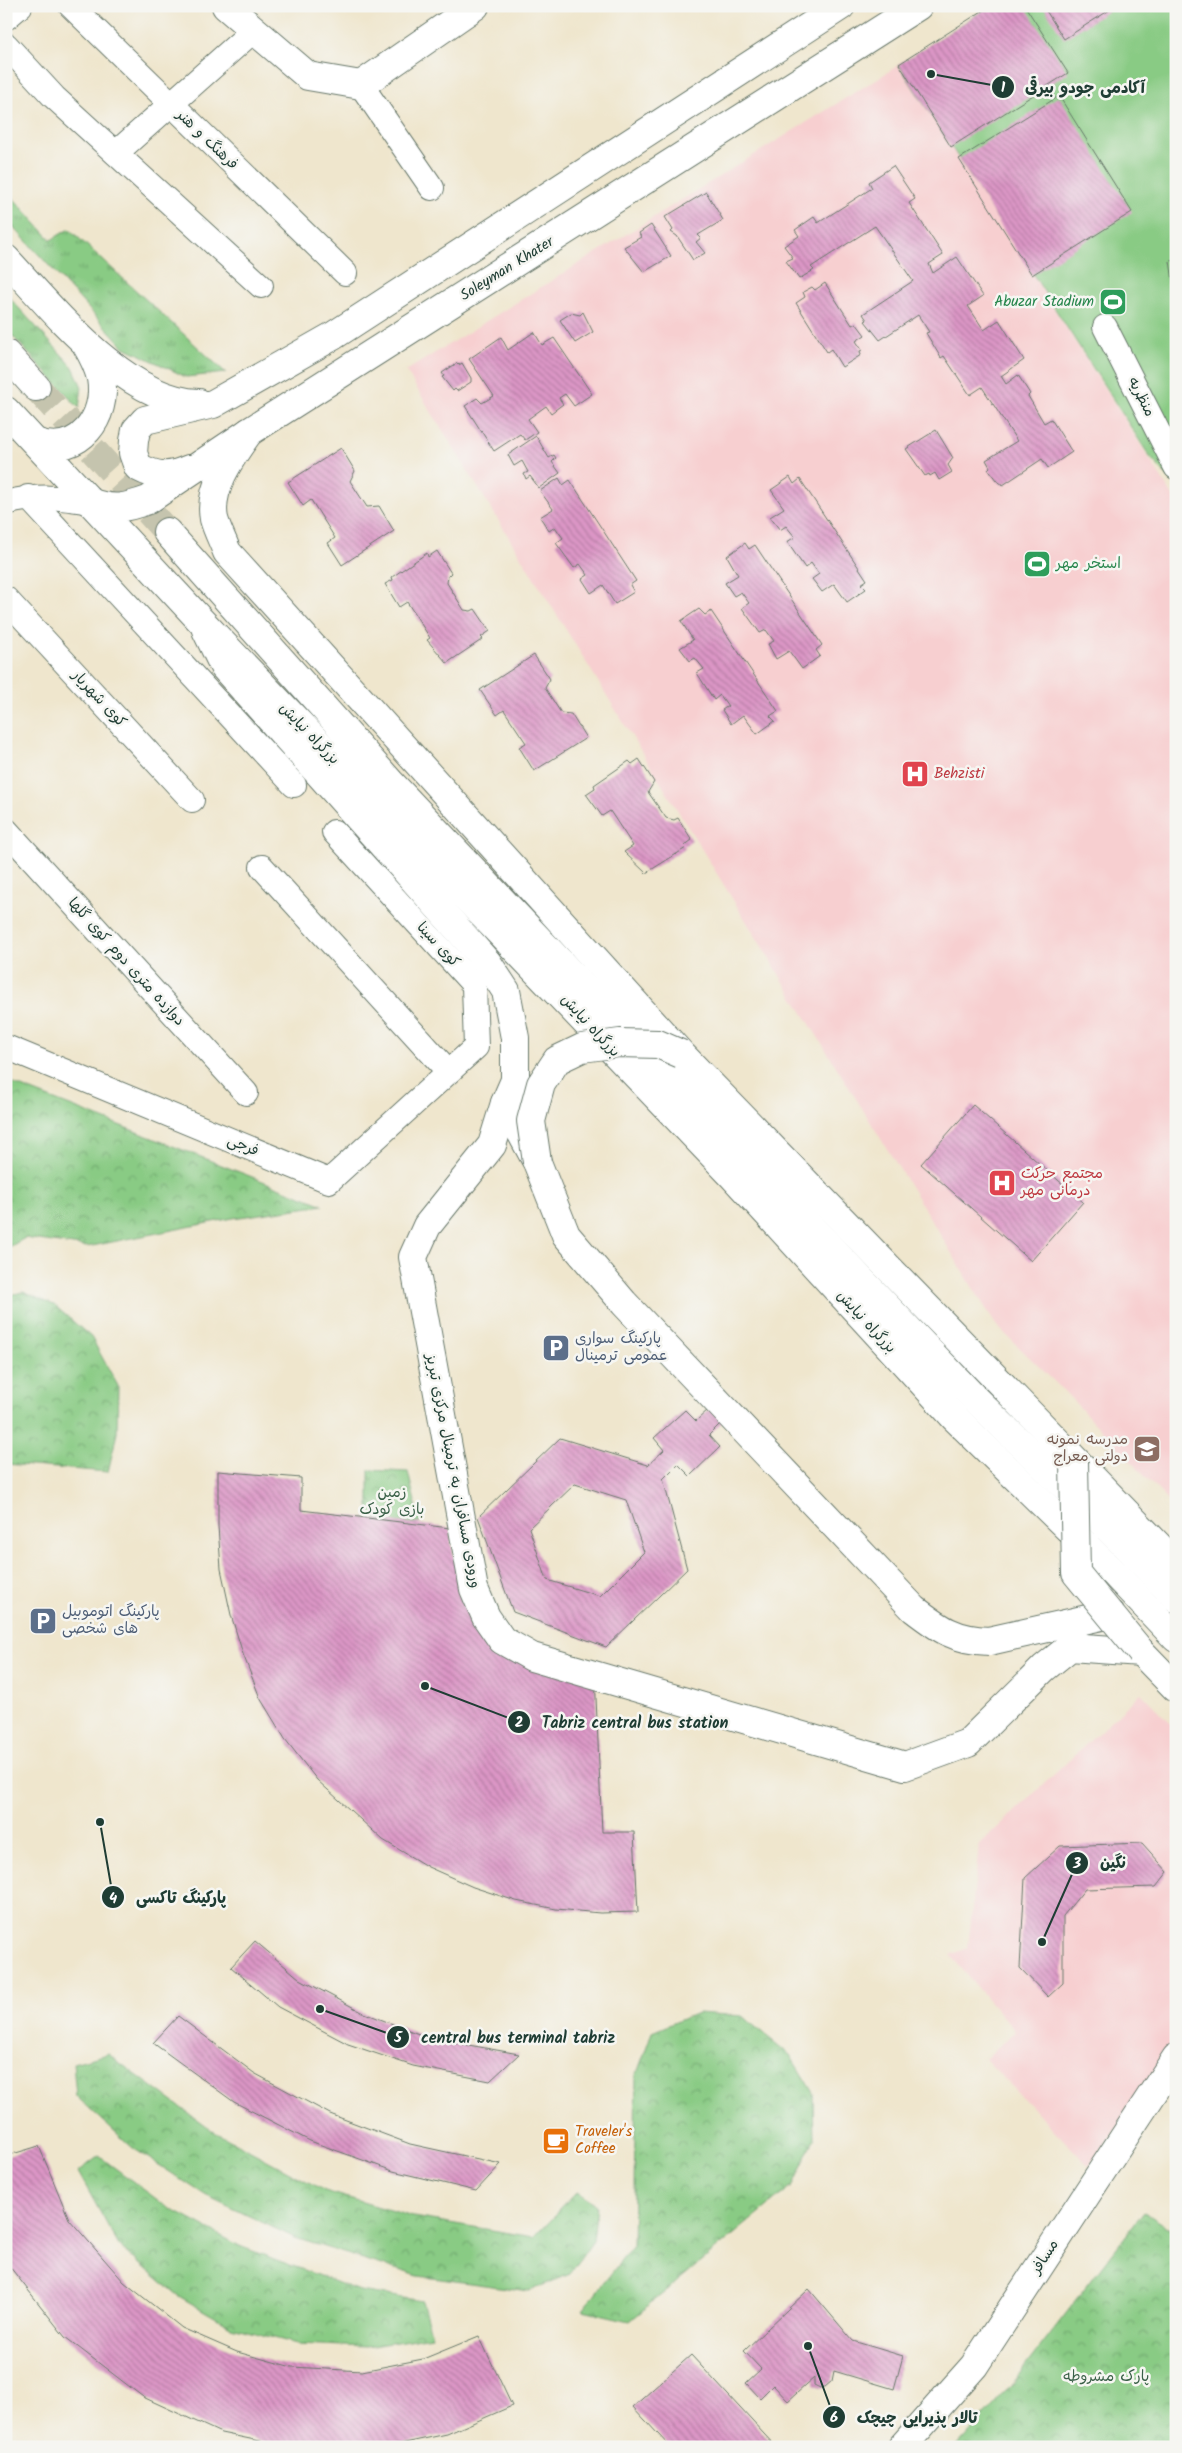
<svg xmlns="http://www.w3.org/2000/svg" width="1182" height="2453" viewBox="0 0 1182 2453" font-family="Kalam,'Playpen Sans Arabic',sans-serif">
<defs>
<pattern id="grass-tufts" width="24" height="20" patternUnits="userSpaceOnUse" patternTransform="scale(1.25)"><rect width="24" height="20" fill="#89cb84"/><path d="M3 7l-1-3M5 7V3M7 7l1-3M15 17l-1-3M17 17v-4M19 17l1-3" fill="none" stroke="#6fa66d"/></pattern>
<pattern id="park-crowns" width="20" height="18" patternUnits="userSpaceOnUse" patternTransform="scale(1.25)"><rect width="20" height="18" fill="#89cb84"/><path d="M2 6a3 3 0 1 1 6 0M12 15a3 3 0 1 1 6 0" fill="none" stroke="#6fa66d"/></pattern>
<pattern id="building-back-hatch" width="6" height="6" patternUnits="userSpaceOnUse" patternTransform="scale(1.25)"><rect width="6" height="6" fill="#dc96c6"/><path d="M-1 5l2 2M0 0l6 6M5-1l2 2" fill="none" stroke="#b27ca2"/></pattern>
</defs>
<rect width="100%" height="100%" fill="#f6f6f2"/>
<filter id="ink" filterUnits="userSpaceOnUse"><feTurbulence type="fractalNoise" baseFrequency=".02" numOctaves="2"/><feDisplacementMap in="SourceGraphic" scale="10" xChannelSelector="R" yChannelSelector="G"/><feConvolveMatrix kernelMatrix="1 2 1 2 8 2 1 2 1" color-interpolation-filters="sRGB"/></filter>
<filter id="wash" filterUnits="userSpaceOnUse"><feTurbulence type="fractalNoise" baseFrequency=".0096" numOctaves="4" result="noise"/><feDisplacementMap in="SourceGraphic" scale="20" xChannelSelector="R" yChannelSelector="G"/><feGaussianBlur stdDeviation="1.12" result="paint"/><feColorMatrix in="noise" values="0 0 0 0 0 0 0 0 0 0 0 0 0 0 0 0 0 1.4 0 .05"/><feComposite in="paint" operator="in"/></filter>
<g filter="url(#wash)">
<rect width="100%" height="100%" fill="#efe6cd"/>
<!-- built -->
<g fill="#f7cfd0">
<path d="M899,65L1176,501V1509L1063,1390L996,1325L406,371Z"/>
<path d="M1141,1693L1176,1729V2040L1156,2080L1089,2166L985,2059L1015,2031L950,1955L968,1948L979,1845Z"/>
</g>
<!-- grass -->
<g fill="url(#grass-tufts)" stroke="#54845c">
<path d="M6,190L51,240L69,229L226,373L186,377L124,347L6,219Z"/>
<path d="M6,294L73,367L82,387L79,408L6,329Z"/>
</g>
<!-- park -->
<g fill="url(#park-crowns)" stroke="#54845c">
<path d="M6,1081L324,1205L233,1218L87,1247L25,1238L6,1249Z"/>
<path d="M23,1292L54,1305L91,1337L118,1386L117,1433L108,1472L6,1464V1296Z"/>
<path d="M369,1470L408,1472L420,1523L369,1524Z"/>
<path d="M697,2013L742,2016L790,2055L813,2093L814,2139L793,2185L630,2321L582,2310L633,2246L636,2076L652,2032Z"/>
<path d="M108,2054L211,2130L325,2191L413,2217L534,2237L577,2192L597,2205L593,2241L570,2274L529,2291L418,2276L295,2238L205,2195L133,2148L76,2096L73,2063Z"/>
<path d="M99,2156L167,2207L242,2247L360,2291L422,2301L432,2336L367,2347L297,2344L232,2327L177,2295L119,2246L78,2172Z"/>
<path d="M1144,2212L1176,2232V2447H956L1004,2394Z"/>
</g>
<!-- pitch -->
<path fill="#89cb84" stroke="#54845c" d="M990,6H1176V486L1150,457L899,65Z"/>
<g id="blocks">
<!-- building -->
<g fill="url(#building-back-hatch)" fill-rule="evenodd">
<path d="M990,6H1025L1068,73L951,147L899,64Z"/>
<path d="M1043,6H1116L1064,39Z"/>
<path d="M1059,96L1132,212L1032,275L959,159Z"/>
<path d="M893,166L915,199L909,203L943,255L929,264L933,273L957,257L983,296L968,306L984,330L999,320L1024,360L1001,376L1006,384L1018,375L1030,394L1028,396L1044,423L1051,419L1072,452L1048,468L1042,459L1003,485L996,480L988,469L990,467L986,460L1017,441L982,387L970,395L944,356L941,358L926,333L929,332L918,315L880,340L865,321L867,320L863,314L913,281L875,226L811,267L814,270L799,279L786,261L793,258L784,246L799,236L795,230L814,217L818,223L872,188L869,182Z"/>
<path d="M706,192L723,220L698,235L701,238L696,242L705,253L693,260L677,236L671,232L673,230L665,217Z"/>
<path d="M651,225L671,256L644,272L624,247L641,237L639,233Z"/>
<path d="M1176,260V295H1175L1170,261Z"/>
<path d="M825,283L852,325L856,323L865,335L856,341L862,350L860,351L861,355L842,367L831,349L827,352L796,303L805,297L803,292L812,287L815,290Z"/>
<path d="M583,312L593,332L575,343L560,320L571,313L580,315Z"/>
<path d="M534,332L542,345L554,338L592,394L574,406L565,394L559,398L563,404L551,413L546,406L528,419L537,432L525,440L520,434L494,451L465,406L477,398L482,403L494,396L469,359L501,337L508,350Z"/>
<path d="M457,363L459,365L462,363L471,378V382L457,391L455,389L453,391L442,377L444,376L442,373Z"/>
<path d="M936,430L953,458L948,465L952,472L939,480L935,473L930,476L929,474L925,476L906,449Z"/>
<path d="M536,436L549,458L554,455L556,458L552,462L560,473L539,488L530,476L526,479L524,474L528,472L522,461L514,466L508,455Z"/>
<path d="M341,448L355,471L350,481L367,507L379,506L394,531L342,565L328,543L335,538L311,500L303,506L288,482Z"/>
<path d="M790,477L794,484L800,479L867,580L861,584L866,589L847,602L834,584L822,592L812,579L819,574L811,563L805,568L787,542L795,537L786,526L780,530L770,517L784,508L771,490Z"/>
<path d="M559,478L563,485L570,480L636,581L630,585L634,592L615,604L603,585L591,593L582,579L588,575L580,564L574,568L556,543L563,538L555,527L549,531L540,517L553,509L540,491Z"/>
<path d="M745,543L749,549L755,545L822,645L816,650L820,656L802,669L789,651L776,659L768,644L774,641L766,630L760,633L742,608L749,603L741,592L734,596L725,583L738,575L727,556Z"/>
<path d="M437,551L451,573L448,576L447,583L464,610L471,611L475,609L490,631L481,637L483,639L447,663L427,640L430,638L407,602L399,607L385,584L393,580L392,577L427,553L428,557Z"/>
<path d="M699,609L705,615L711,611L778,711L770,716L775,721L757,734L743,715L731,724L722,710L728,706L720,695L714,700L697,673L704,669L695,658L690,661L680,648L693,640L681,621Z"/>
<path d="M534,655L550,679L545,688L561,713L571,714L586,738L534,771L519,747L526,743L504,710L497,715L480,690Z"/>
<path d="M639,759L654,782L648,792L666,818L674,820L678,818L692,840L684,846L686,848L646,873L624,852L633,846L610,811L602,816L586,794L595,788L594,785L629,761L632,764Z"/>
<path d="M973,1105L1083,1202L1031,1261L921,1164Z"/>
<path d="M710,1408L723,1421L709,1435L720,1447L690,1476L678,1464L663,1479L687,1569L606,1647L513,1612L478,1517L560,1438L648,1465L664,1450L654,1438L685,1410L696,1421ZM575,1484L626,1500L644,1552L600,1596L547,1580L529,1528Z"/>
<path d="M218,1471L301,1478V1510L450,1528L452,1548L462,1588L486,1625L595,1675L602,1832H634L638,1912L600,1913L556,1909L516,1901L473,1887L428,1867L383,1840L317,1780L285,1739L260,1698L243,1654L231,1615L221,1569L218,1526Z"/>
<path d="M1142,1843L1168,1872L1156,1887L1085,1889L1063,1916V1983L1048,1997L1020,1968L1025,1878L1060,1846Z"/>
<path d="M255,1941L300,1979L362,2012L429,2038L519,2054L490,2081L413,2066L348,2044L278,2007L231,1967Z"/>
<path d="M178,2016L254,2073L330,2114L410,2144L501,2164L476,2191L393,2171L310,2141L234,2102L153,2043Z"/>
<path d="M39,2146L69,2219L124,2282L182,2328L237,2352L292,2367L362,2371L423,2359L479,2336L512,2406L447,2434L386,2447H289L221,2433L143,2397L65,2337L6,2262V2156Z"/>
<path d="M809,2289L853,2341L903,2356L894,2389L834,2371L832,2381L825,2387L820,2388L814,2385V2378L788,2401L773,2385L760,2398L746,2383L761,2369L744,2351Z"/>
<path d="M691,2355L776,2447H670L633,2407Z"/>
</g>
</g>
</g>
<g filter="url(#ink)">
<use href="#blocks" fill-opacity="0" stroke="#68786a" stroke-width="1"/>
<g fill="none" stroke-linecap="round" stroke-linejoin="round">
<!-- primary-tunnel -->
<path stroke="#c5c4ae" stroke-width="28" stroke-dasharray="28 14" stroke-linecap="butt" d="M36,387L167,532"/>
<!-- minor casing -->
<g stroke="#68786a" stroke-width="26">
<g id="minor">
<path d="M71,6L345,273"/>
<path d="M6,18L20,6"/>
<path d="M6,45L54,97L261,286"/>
<path d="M361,85L432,188"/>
<path d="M116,153L254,30"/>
<path d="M1105,327L1176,467"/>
<path d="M28,497L294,785"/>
<path d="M6,503C35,495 61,497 90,502"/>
<path d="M6,599L192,800"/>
<path d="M6,830L246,1093"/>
<path d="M262,867L448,1071"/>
<path d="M6,1047L329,1181L476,1047L474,985L334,832"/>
</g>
</g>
<!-- tertiary casing -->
<g stroke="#68786a" stroke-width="30">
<path id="tertiary" d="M505,1103L492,1145L427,1226L413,1257L474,1589L486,1617L502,1640L532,1657L905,1766L968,1743L1044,1668L1070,1647L1141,1652"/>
</g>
<!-- secondary casing -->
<g stroke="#68786a" stroke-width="30">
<g id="secondary">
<path d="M226,6L308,76L361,85L475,6"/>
<path d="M902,2447L974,2366L1176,2058"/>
</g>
</g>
<!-- primary casing -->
<g stroke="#68786a" stroke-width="30">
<g id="primary">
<path d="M6,259C52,308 126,402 199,403"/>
<path d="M249,432C232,456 208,488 214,519C217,530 223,541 227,552L681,1054L1176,1564"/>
<path d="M38,443C79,456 108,417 101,378C98,367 93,356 87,346"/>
<path d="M189,469C169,478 157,477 138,467L133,453L134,441L136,430L145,420L213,404L333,336L841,6"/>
<path d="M90,502C112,511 126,508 148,500L249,432L918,6"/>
<path d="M206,630L224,667L487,962L506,991L515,1038V1080L505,1103L537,1162L566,1235L624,1303L914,1609C940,1629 955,1640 989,1641L1110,1614"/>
<path d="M1141,1652L1176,1688"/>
</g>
</g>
<!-- trunk casing -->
<g stroke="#68786a" stroke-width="30">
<g id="trunk">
<path d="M6,354L36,387"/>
<path d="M6,411L202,622L732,1175L955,1418L1116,1575L1176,1638"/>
<path d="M167,532L390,782L746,1159L975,1399L1132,1552L1176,1598"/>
</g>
</g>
<!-- minor -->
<use href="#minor" stroke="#fff" stroke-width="24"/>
<!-- tertiary -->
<use href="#tertiary" stroke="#fff" stroke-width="28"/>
<!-- secondary -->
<use href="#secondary" stroke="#fff" stroke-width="28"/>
<!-- primary -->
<use href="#primary" stroke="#fff" stroke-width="28"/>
<!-- trunk -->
<use href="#trunk" stroke="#fff" stroke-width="28"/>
<!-- primary-bridge casing -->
<g stroke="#68786a" stroke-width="30" stroke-linecap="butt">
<g id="primary-bridge">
<path d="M537,1162L531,1121L541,1084L557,1060L582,1048L620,1043L658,1044L681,1054"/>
<path d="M1074,1461L1076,1573L1141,1652"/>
</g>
</g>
<!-- primary-bridge -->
<use href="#primary-bridge" stroke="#fff" stroke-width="28"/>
</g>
</g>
<!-- icons -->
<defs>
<g id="stadium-square" transform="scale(1.4375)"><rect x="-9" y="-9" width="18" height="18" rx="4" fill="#2e9e5b" stroke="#f6f6f2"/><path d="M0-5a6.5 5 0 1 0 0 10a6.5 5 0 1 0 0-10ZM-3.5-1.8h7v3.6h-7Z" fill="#fff"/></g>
<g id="hospital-square" transform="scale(1.4375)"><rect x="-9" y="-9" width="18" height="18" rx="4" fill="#e0444e" stroke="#f6f6f2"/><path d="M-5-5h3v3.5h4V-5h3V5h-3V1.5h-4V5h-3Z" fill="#fff"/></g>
<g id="parking-square" transform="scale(1.4375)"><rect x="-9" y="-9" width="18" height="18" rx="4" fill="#5c6f8a" stroke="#f6f6f2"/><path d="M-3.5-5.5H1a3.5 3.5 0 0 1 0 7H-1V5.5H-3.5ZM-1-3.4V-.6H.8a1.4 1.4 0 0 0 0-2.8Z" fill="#fff"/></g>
<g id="school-square" transform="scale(1.4375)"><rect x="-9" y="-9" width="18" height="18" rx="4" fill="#8d6e63" stroke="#f6f6f2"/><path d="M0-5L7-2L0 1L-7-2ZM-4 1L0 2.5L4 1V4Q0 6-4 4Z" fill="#fff"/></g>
<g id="cafe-square" transform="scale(1.4375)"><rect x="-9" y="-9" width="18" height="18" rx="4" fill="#e8710a" stroke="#f6f6f2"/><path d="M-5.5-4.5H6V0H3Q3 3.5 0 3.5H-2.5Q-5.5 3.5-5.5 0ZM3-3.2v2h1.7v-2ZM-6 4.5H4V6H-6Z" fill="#fff"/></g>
</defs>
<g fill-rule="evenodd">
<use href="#stadium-square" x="1113" y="302"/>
<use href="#stadium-square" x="1037" y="564"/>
<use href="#hospital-square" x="915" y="774"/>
<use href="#hospital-square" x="1002" y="1183"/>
<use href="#parking-square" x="556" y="1348"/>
<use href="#school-square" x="1147" y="1449"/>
<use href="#parking-square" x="43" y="1621"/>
<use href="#cafe-square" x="556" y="2141"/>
</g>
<g text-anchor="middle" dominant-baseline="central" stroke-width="5" stroke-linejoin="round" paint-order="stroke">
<!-- street labels -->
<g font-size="15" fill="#1f3d34" stroke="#f6f6f2">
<text transform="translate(207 140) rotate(44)">فرهنگ و هنر</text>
<text transform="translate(507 269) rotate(-32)">Soleyman Khater</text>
<text transform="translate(1141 397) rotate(63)">منظریه</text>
<text transform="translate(99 699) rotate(47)">کوی شهریار</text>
<text transform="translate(309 734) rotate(46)">بزرگراه نیایش</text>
<text transform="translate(438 945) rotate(47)">کوی سینا</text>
<text transform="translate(126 962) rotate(48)">دوازده متری دوم کوی گلها</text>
<text transform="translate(590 1026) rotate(47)">بزرگراه نیایش</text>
<text transform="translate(243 1146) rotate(23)">فرجی</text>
<text transform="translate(866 1322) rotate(47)">بزرگراه نیایش</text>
<text transform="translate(453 1471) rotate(79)">ورودی مسافران به ترمینال مرکزی تبریز</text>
<text transform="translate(1045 2257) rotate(-57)">مسافر</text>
</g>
<!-- leisure labels -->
<g font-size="15" fill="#27864d" stroke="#f6f6f2" text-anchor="end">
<text x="1094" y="302">Abuzar Stadium</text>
<text x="1056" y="564" text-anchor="start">استخر مهر</text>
</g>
<!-- health labels -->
<g font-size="15" fill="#be3a42" stroke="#f6f6f2" text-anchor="start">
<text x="934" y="774">Behzisti</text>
<text x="1021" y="1174">مجتمع حرکت<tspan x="1021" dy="17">درمانی مهر</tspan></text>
</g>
<!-- service labels -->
<g font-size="15" fill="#4e5e75" stroke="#f6f6f2" text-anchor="start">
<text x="575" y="1339">پارکینگ سواری<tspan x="575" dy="17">عمومی ترمینال</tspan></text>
<text x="62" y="1612">پارکینگ اتوموبیل<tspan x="62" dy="17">های شخصی</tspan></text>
</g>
<!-- education labels -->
<g font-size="15" fill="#785e54" stroke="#f6f6f2" text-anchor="end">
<text x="1128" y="1440">مدرسه نمونه<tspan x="1128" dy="17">دولتی معراج</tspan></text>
</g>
<!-- park labels -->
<g font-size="15" fill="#3a6048" stroke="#f6f6f2">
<text x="392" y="1493">زمین<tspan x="392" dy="17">بازی کودک</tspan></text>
<text x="1106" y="2377">پارک مشروطه</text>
</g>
<!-- food labels -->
<g font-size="15" fill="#c56008" stroke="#f6f6f2" text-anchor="start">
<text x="575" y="2132">Traveler's<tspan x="575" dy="17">Coffee</tspan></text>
</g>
</g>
<!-- callouts -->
<path fill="none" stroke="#1f3d34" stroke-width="2" d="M931 74L1003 87M425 1686L519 1722M1042 1942L1077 1863M100 1822L113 1897M320 2009L398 2037M808 2346L834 2417"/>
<g fill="#1f3d34" stroke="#f6f6f2" stroke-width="2">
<circle cx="931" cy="74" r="5"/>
<circle cx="425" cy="1686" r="5"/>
<circle cx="1042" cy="1942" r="5"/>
<circle cx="100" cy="1822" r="5"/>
<circle cx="320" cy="2009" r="5"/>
<circle cx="808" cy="2346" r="5"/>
<circle cx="1003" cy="87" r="12"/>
<circle cx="519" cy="1722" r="12"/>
<circle cx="1077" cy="1863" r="12"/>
<circle cx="113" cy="1897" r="12"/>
<circle cx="398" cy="2037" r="12"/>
<circle cx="834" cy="2417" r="12"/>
</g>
<g font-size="15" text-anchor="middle" font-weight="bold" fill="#fff">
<text x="1003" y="92">1</text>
<text x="519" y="1727">2</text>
<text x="1077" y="1868">3</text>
<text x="113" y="1903">4</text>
<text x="398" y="2042">5</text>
<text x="834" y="2422">6</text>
</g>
<g font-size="16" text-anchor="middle" font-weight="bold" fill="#1f3d34" stroke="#f6f6f2" stroke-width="5" stroke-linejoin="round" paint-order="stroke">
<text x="1085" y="93">آکادمی جودو بیرقی</text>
<text x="635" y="1728">Tabriz central bus station</text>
<text x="1113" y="1868">نگین</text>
<text x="181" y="1903">پارکینگ تاکسی</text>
<text x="518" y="2043">central bus terminal tabriz</text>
<text x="917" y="2423">تالار پذیرایی چیچک</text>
</g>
<!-- margin -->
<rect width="1182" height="2453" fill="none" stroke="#f6f6f2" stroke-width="25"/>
</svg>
